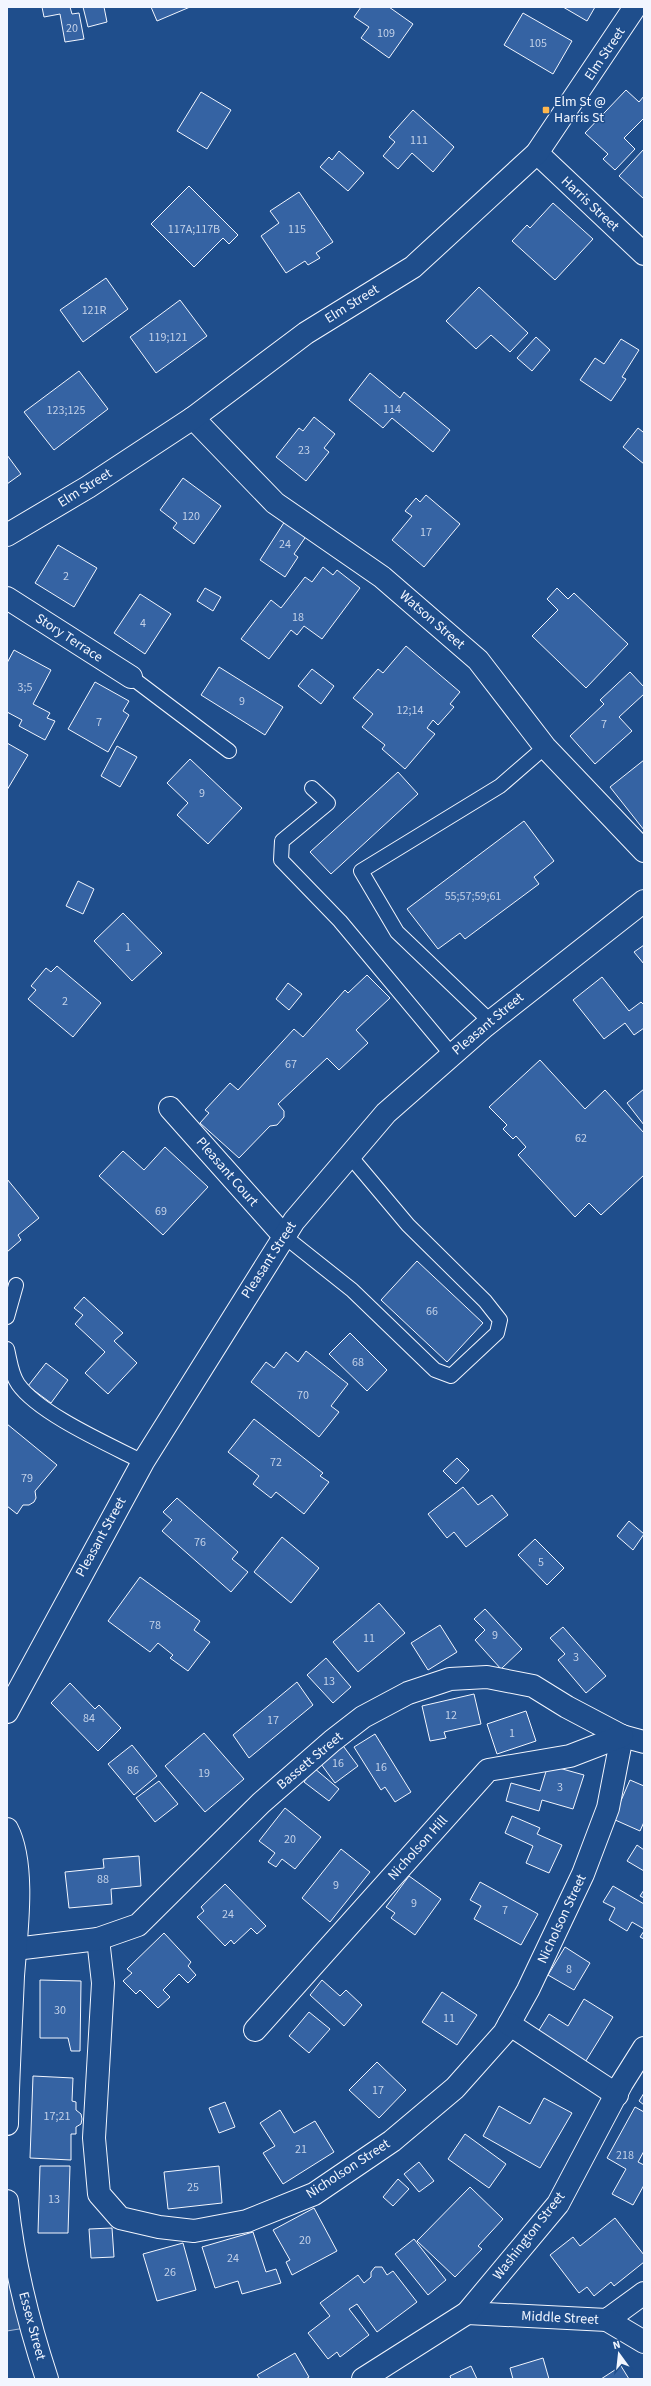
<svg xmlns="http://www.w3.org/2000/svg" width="651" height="2386" viewBox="0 0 651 2386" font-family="'Source Sans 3',sans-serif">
<rect width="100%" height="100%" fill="#1f4e8c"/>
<!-- built -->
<path fill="#305b95" stroke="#a8bbd7" d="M7,2201L31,2327L7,2331Z"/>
<!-- building -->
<g fill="#3563a3" stroke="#f2f6ff">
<path d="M42,7H70L72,14L79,13L84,39L65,42L60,14L44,17Z"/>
<path d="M83,7H104L107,22L88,27Z"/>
<path d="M151,7H190L157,21Z"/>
<path d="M361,7H389L413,24L389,58L361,38L369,27L354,17Z"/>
<path d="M563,7H595L587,21Z"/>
<path d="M523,13L572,41L553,74L504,45Z"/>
<path d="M626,90L639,102L644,96V118L624,138L635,149L615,170L603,159L608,154L585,133Z"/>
<path d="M201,92L231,110L207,149L177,131Z"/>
<path d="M413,110L454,147L433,172L412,153L398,169L383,156L395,142L389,137Z"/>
<path d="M644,149V199L619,176Z"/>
<path d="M339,151L364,173L348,191L320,167L329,157L332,160Z"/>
<path d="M189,186L238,235L229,244L223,238L194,267L151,224Z"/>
<path d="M299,192L333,242L316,253L320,258L308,265L305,261L286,273L261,236L279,223L270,211Z"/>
<path d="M553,203L593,239L555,280L512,241L527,225L530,228Z"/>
<path d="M106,278L128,309L83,342L60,310Z"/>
<path d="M479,287L528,333L510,352L491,335L476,349L446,321Z"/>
<path d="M180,300L207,336L156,373L130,337Z"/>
<path d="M536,337L550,350L532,371L517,358Z"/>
<path d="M621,339L639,350L622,377L626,379L611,401L580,380L595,358L604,364Z"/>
<path d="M79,371L108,409L54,450L24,412Z"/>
<path d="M370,373L400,398L404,392L450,430L433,452L392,418L383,428L349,400Z"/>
<path d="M314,417L335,434L324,448L329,452L306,481L276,457L299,428L303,431Z"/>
<path d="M638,428L643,432L644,431V464L623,447Z"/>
<path d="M7,455L21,474L7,484Z"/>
<path d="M183,478L221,506L194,544L173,528L177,523L160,510Z"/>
<path d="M426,495L460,524L424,567L392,540L412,516L405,511L416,498L420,502Z"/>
<path d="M285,521L307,535L294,554L298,557L285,577L260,560Z"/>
<path d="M58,545L97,568L74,607L35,583Z"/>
<path d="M323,567L333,575L337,570L360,588L322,639L304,626L297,635L291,630L269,659L241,639L271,600L281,608L305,577L312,582Z"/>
<path d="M205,588L221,597L213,611L197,601Z"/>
<path d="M557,588L568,599L574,593L628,644L586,688L532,636L558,610L547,599Z"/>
<path d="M140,594L171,614L145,654L114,633Z"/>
<path d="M406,646L460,692L450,704L454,707L438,725L433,720L427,728L435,734L405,769L382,749L385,745L362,727L373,714L353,698L378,669L383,673Z"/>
<path d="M14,650L51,670L33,704L50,713L47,718L55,721L45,740L19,726L22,720L7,712V663Z"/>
<path d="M219,667L283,707L265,735L201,695Z"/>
<path d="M312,669L334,686L321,704L298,686Z"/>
<path d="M630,672L644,687V694L619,717L632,731L595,764L570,736L604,704L600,700Z"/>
<path d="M95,682L129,701L123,711L129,715L108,752L68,729Z"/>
<path d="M7,743L28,755L7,790Z"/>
<path d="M117,746L137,757L120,787L101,776Z"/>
<path d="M190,759L242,808L208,844L177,815L188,803L167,783Z"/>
<path d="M644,760V830L610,787Z"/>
<path d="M398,772L418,794L331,874L310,852Z"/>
<path d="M524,821L554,861L534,877L539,884L465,939L460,933L438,949L407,909Z"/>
<path d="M78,881L94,889L83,914L66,906Z"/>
<path d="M123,913L162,953L132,981L94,941Z"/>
<path d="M644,945V964L634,952Z"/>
<path d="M57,966L101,1003L73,1037L28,999L36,990L31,986L46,968L51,972Z"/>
<path d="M367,975L390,998L356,1030L368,1043L339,1070L327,1058L278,1104L284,1111V1117L277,1125L270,1126L239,1158L200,1123L209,1113L205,1110L230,1083L238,1090L294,1029L303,1037L345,990L348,993Z"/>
<path d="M602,977L629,1011L641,1002L644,1005V1028L634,1035L625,1023L604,1039L573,1000Z"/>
<path d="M288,983L302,994L289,1010L276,999Z"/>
<path d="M540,1060L585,1109L605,1090L644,1133V1175L601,1215L589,1203L575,1217L518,1155L526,1147L516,1136L513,1139L503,1129L507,1125L489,1107Z"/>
<path d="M644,1089V1125L627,1103Z"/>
<path d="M165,1147L208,1187L163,1235L99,1176L123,1151L144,1170Z"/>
<path d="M7,1179L39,1218L18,1235L21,1240L7,1252Z"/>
<path d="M417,1261L483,1323L447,1362L381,1300Z"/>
<path d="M84,1297L123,1333L114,1341L137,1363L108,1394L85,1373L105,1352L75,1324L83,1315L74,1308Z"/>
<path d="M350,1333L387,1370L367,1391L329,1354Z"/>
<path d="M306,1351L348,1384L331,1406L339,1412L319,1437L251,1382L266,1362L274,1368L286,1352L298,1362Z"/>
<path d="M46,1363L68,1380L51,1403L28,1386Z"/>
<path d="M254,1419L323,1473L320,1476L329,1482L304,1514L276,1492L271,1498L253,1484L259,1476L228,1452Z"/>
<path d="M7,1424L57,1465L35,1491L36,1498L34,1502L29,1505H23L17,1514L7,1506Z"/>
<path d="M457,1458L469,1470L456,1484L443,1471Z"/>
<path d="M463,1487L478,1505L492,1495L508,1515L466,1547L454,1532L447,1538L428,1514Z"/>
<path d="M177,1498L238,1552L232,1559L248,1572L231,1592L162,1531L172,1520L163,1512Z"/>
<path d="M629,1521L644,1534L633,1550L617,1536Z"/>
<path d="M282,1537L319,1568L291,1603L254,1572Z"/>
<path d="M535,1539L564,1568L547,1585L518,1555Z"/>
<path d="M140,1577L200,1621L194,1630L210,1642L188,1671L170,1658L173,1655L158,1643L150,1652L108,1621Z"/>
<path d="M379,1603L405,1633L358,1672L333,1642Z"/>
<path d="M485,1609L522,1649L501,1669L475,1640L485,1630L474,1619Z"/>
<path d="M440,1625L457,1652L428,1670L411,1643Z"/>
<path d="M563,1627L606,1676L586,1693L558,1660L565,1654L550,1638Z"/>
<path d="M326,1658L351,1687L333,1703L307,1675Z"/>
<path d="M297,1682L313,1705L249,1758L233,1735Z"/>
<path d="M70,1683L95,1709L99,1705L121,1728L98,1751L51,1703Z"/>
<path d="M474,1694L481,1724L444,1732L446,1738L430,1741L422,1706Z"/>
<path d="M526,1711L536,1741L497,1754L487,1724Z"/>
<path d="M204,1733L244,1779L205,1812L165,1766Z"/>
<path d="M375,1734L411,1792L395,1802L385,1787L381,1790L354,1747Z"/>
<path d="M341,1743L358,1766L335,1783L318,1760Z"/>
<path d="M132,1745L157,1776L134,1795L108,1764Z"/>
<path d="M548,1765L584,1775L573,1809L542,1800L539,1811L506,1801L511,1783L540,1791Z"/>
<path d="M314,1768L339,1789L329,1801L304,1782Z"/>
<path d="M630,1780L644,1786V1822L640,1831L613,1819Z"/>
<path d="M159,1781L178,1804L155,1822L136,1798Z"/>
<path d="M285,1808L321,1837L295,1869L282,1859L276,1867L268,1862L275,1853L259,1841Z"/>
<path d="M512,1816L540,1828L537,1834L562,1845L549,1873L526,1863L533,1846L505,1833Z"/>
<path d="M637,1845L644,1850V1871L627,1861Z"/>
<path d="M341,1849L370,1872L330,1922L302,1898Z"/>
<path d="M139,1856L141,1886L111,1889L112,1904L69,1908L65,1872L104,1868L103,1859Z"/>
<path d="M409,1876L441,1899L415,1935L391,1918L395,1913L386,1907Z"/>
<path d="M480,1882L538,1914L521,1945L474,1919L481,1906L470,1900Z"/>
<path d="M225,1884L266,1926L257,1934L251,1928L234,1944L231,1940L225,1946L197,1917L204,1911L201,1907Z"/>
<path d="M613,1886L644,1904V1929L632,1922L627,1931L609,1920L615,1908L603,1902Z"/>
<path d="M644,1890V1898L640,1896Z"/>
<path d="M644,1931V1939L640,1937Z"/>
<path d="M164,1933L191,1962L188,1966L196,1975L188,1983L179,1974L163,1990L170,1997L158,2008L140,1990L136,1994L123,1981L132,1973L127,1969Z"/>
<path d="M565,1947L590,1963L574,1990L548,1975Z"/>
<path d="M40,1980L81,1981L80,2051H71L68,2038H40Z"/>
<path d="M322,1980L340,1996L346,1990L362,2005L344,2026L310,1995Z"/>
<path d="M442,1992L477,2015L457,2045L422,2022Z"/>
<path d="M584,1999L613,2017L584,2064L536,2035L549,2014L568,2026Z"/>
<path d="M309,2012L330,2029L309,2053L289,2036Z"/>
<path d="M377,2062L406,2090L379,2118L349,2090Z"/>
<path d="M33,2076L73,2078L72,2101L76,2102V2110L81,2114L82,2119L81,2124L76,2127V2134H71V2160L30,2158Z"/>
<path d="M644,2093V2105L639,2101Z"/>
<path d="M544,2098L572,2113L540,2168L483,2136L499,2106L530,2124Z"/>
<path d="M225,2102L235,2127L219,2133L209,2108Z"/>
<path d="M635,2107L644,2112V2151L638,2162L644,2165V2185L633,2205L612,2194L626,2169L607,2158Z"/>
<path d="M280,2110L294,2133L315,2121L334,2152L283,2184L263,2153L275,2146L260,2123Z"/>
<path d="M465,2134L506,2164L489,2188L448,2159Z"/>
<path d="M419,2162L434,2181L419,2192L404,2174Z"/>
<path d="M40,2166H70L68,2233H38Z"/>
<path d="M219,2166L222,2203L168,2209L164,2172Z"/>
<path d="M398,2179L409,2189L393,2206L383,2197Z"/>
<path d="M470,2187L503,2219L478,2246L482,2249L455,2277L417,2241Z"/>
<path d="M314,2208L337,2251L292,2275L286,2262L290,2260L273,2230Z"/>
<path d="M615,2218L644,2255V2262L614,2286L611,2282L594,2296L587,2287L579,2293L550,2255L573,2237L580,2246Z"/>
<path d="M112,2228L114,2257L91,2258L89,2229Z"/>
<path d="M253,2232L266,2272L276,2269L281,2283L242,2294L238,2281L215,2288L202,2247Z"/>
<path d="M414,2239L446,2280L428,2295L395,2254Z"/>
<path d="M183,2243L196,2290L157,2301L143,2254Z"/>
<path d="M375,2267H382L387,2275L393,2271L417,2302L377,2332L357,2304L349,2309L369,2335L340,2357L337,2352L328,2359L308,2333L330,2316L320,2303L358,2275L364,2283L371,2277V2272Z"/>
<path d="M295,2353L309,2377L306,2379H260L257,2375Z"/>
<path d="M543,2358L549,2379H513L510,2368Z"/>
<path d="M471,2366L477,2379H451L450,2376Z"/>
<path d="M621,2366L629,2379H601Z"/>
</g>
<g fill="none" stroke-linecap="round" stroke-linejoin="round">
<!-- lane casing -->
<g stroke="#f2f6ff" stroke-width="16">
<g id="lane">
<path d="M131,677L229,751"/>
<path d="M312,788L328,803L282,841L281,860L340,921L452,1055"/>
<path d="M490,1021L397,932L361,871L500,786L545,747"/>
<path d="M284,1236L352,1290L435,1370L451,1376L497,1333L500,1320L485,1301L408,1225L350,1156"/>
<path d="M7,1317L16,1285"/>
<path d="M7,1349C10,1361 11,1374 18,1384C39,1414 110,1445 143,1462"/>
</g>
</g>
<!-- street casing -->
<g stroke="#f2f6ff" stroke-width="24">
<g id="street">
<path d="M537,153L644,254"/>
<path d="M193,418L275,503L382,577L478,660L545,747L644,851"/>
<path d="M7,598L131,677"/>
<path d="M170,1108L284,1236"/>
<path d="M98,1939L103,1983L94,2138L99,2194L120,2218L159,2227L194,2231L247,2221L314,2194L392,2141L455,2088L504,2033L528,1990L583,1874L608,1808L622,1736"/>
<path d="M15,1949L98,1939L138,1925L261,1803L332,1741L363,1717L408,1693L450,1679L487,1677L533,1686L567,1707L622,1736L644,1742"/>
<path d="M509,2024L617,2095"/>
<path d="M255,2030L488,1770L570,1756L622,1736"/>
<path d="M467,2313L607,2320L644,2293"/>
<path d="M607,2320L644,2342"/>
</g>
</g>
<!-- secondary casing -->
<g stroke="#f2f6ff" stroke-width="24">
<g id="secondary">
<path d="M7,535L88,487L193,418L306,333L413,267L537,153L635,7"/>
<path d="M7,1712L143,1462L294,1221L386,1113L485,1026L644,901"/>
<path d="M363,2379L467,2313L558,2204L622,2083L644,2048"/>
</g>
</g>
<!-- primary casing -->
<g stroke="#f2f6ff" stroke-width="24">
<g id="primary">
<path d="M7,1829C26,1865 16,1935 13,1976C11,2025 8,2075 7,2124"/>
<path d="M7,2201C13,2262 28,2321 47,2379"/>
</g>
</g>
<!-- lane -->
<use href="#lane" stroke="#1f4e8c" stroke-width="14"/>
<!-- street -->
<use href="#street" stroke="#1f4e8c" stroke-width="22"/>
<!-- secondary -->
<use href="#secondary" stroke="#1f4e8c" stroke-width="22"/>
<!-- primary -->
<use href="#primary" stroke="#1f4e8c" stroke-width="22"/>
</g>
<!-- markers -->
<rect fill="#ffb74d" stroke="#1f4e8c" stroke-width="1.5" x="542" y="106" width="8" height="8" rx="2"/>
<g text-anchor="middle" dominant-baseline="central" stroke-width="3" stroke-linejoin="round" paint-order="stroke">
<!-- number labels -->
<g font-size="12" fill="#c3d1e8">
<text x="72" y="28">20</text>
<text x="386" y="33">109</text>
<text x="538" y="43">105</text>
<text x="419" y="140">111</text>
<text x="194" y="229">117A;117B</text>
<text x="297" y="229">115</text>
<text x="94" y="310">121R</text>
<text x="168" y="337">119;121</text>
<text x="392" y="409">114</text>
<text x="66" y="410">123;125</text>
<text x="304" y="450">23</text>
<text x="191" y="516">120</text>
<text x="426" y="532">17</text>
<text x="285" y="544">24</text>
<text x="66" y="576">2</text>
<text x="298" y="617">18</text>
<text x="143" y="623">4</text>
<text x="25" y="687">3;5</text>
<text x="242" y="701">9</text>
<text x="410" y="710">12;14</text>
<text x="99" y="722">7</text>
<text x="604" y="724">7</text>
<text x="202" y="793">9</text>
<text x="473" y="896">55;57;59;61</text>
<text x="128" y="947">1</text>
<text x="65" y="1001">2</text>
<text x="291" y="1064">67</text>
<text x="581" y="1138">62</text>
<text x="161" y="1211">69</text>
<text x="432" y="1311">66</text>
<text x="358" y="1362">68</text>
<text x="303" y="1395">70</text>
<text x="276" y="1462">72</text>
<text x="27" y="1478">79</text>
<text x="200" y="1542">76</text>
<text x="541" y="1562">5</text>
<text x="155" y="1625">78</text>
<text x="495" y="1635">9</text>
<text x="369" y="1638">11</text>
<text x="576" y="1657">3</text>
<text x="329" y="1681">13</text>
<text x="451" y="1715">12</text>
<text x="89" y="1718">84</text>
<text x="273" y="1720">17</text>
<text x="512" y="1733">1</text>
<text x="338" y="1763">16</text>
<text x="381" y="1767">16</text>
<text x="133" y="1770">86</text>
<text x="204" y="1773">19</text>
<text x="560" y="1787">3</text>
<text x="290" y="1839">20</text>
<text x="103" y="1879">88</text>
<text x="336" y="1885">9</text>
<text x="414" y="1903">9</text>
<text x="505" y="1910">7</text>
<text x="228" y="1914">24</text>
<text x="569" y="1969">8</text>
<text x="60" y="2010">30</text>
<text x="449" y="2018">11</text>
<text x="378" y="2090">17</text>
<text x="57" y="2116">17;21</text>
<text x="301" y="2149">21</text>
<text x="625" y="2155">218</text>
<text x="193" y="2187">25</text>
<text x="54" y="2199">13</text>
<text x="305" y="2240">20</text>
<text x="233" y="2258">24</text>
<text x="170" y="2272">26</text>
</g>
<!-- street labels -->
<g font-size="14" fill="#f2f6ff" stroke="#1f4e8c">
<text transform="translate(605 54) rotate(-56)">Elm Street</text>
<text transform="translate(590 204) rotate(43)">Harris Street</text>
<text transform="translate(352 304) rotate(-32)">Elm Street</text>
<text transform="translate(85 488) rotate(-32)">Elm Street</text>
<text transform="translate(432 620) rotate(41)">Watson Street</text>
<text transform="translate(69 638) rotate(33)">Story Terrace</text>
<text transform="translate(488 1024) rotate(-40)">Pleasant Street</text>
<text transform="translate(227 1172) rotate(49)">Pleasant Court</text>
<text transform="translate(269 1260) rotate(-57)">Pleasant Street</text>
<text transform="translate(101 1537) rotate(-61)">Pleasant Street</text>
<text transform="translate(310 1761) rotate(-40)">Bassett Street</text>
<text transform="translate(418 1848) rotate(-48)">Nicholson Hill</text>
<text transform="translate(562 1919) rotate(-65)">Nicholson Street</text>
<text transform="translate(348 2169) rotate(-33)">Nicholson Street</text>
<text transform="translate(529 2236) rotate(-52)">Washington Street</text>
<text transform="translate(560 2318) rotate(3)">Middle Street</text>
<text transform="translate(32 2326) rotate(75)">Essex Street</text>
</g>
<!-- poi labels -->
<g font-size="14" fill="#f2f6ff" stroke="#1f4e8c" text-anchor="start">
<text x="554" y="102">Elm St @<tspan x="554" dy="16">Harris St</tspan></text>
</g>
</g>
<!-- border -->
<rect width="651" height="2386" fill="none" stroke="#f2f6ff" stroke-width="16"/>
<!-- north arrow -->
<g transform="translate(619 2354) rotate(345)" stroke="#1f4e8c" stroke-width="3" paint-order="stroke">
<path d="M0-3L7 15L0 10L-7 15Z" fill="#f2f6ff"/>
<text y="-6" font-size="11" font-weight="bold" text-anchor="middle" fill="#f2f6ff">N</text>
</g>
</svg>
